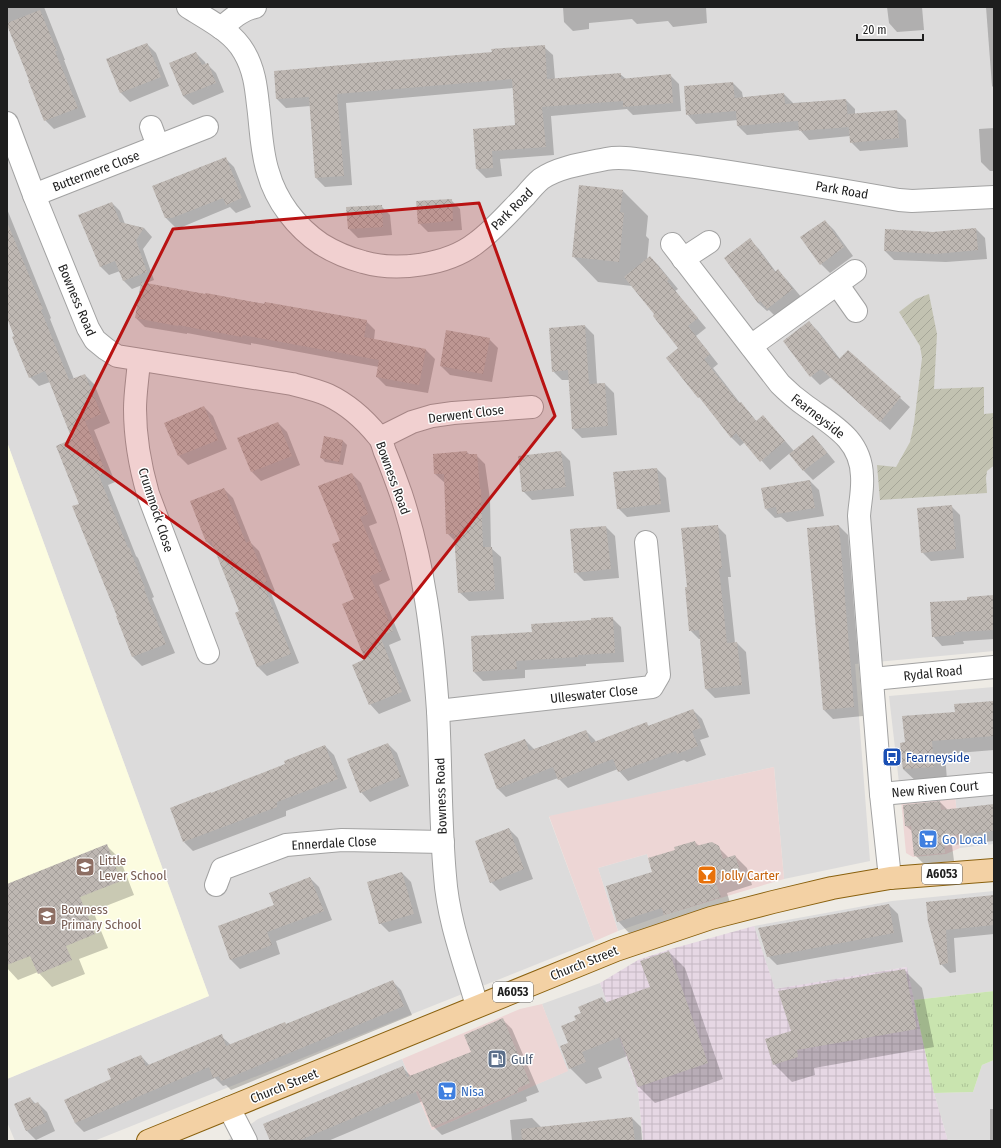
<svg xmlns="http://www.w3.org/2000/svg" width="1001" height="1148" viewBox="0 0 1001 1148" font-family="'Fira Sans Condensed',sans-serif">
<defs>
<pattern id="industrial-grid" width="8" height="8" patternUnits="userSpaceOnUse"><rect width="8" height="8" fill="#e6d7e4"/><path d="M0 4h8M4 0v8" fill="none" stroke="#c5b8c3"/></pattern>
<pattern id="construction-furrows" width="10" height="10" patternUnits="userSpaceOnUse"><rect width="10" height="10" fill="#c2c2b1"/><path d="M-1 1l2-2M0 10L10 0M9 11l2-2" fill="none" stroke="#a6a698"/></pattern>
<pattern id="grass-tufts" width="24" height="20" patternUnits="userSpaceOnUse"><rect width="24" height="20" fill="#c9e4af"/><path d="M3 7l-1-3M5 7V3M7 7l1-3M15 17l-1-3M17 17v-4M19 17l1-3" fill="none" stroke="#acc396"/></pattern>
<pattern id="building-cross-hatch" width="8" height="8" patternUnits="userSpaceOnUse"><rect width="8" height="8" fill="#beb7b2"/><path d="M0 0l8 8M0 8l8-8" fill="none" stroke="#a39d99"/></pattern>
</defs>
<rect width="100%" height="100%" fill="#eeebe5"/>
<!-- residential -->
<g fill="#dcdbdb">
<path d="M7,7H994V651L855,664L870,861L784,879L774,767L549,817L595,941L94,1141H15L7,1122V1079L209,996L7,442Z"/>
<path d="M994,687V844L960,848L955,794L901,800L889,696Z"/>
<path d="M647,854L664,915L618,931L598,868Z"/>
<path d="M994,891V991L914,1000L906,967L775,990L754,926L892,901Z"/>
<path d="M600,983L638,1090L643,1141H229L228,1140L258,1119L402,1059L432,1130L567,1071L542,1004Z"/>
<path d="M994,1060V1141H948L934,1093L973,1092L982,1065Z"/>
</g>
<!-- commercial -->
<g fill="#edd6d5">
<path d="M774,767L784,879L664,915L647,854L598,868L618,931L595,941L549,816Z"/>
<path d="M955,794L960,848L946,854L913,857L906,853L901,800Z"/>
<path d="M542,1004L568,1071L432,1130L402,1059L520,1009Z"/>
</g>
<!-- industrial -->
<path fill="url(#industrial-grid)" d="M754,926L775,989L907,967L934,1093L948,1141H643L638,1090L600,983L638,960L671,949Z"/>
<!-- education -->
<path fill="#fcfce0" d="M7,442L209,996L7,1079Z"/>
<!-- construction -->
<path fill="url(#construction-furrows)" d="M929,294L937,334L934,389L984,387V414L994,413V466L992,467L987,471L986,478L987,493L880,500L877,465L896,467L910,442L914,423L922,358L920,346L899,312L916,299Z"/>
<!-- grass -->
<path fill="url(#grass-tufts)" d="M994,991V1060L982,1065L973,1092L934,1093L914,1000Z"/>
<!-- shadow -->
<g fill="#0003">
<path d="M7,7H44L65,60H64L86,117L54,129L45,120L30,80L7,22Z"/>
<path d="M563,7H706L707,23L673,27L668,21L637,24L632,19L589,23V29L573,31L564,22Z"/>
<path d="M887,7H922L924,30L897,32L889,23Z"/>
<path d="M986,7H994V88L992,86Z"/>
<path d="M147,44L156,53L169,86L130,102L121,93L108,60Z"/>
<path d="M544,47L553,55L555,79L620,74L626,79L670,75L679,84L681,111L633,115L627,109L551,116L554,155L500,159L502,176L486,178L477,169L474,130L516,126L513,88L346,103L352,185L325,187L316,178L310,106L286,108L277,99L275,72L493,53Z"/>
<path d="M196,53L205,62L206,65L207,64L216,73L224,92L193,105L183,96Z"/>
<path d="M733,83L742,92L743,98L784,94L793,103L846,100L855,109V115L897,111L906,120L908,147L860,151L851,142L850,136L809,140L800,130L747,135L738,126V120L696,124L687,114Z"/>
<path d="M994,128V171H990L981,162L979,129Z"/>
<path d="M225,158L234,167L251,207L236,213L230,207L182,227H175L166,218Z"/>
<path d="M623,191L648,216L646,236L649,239L647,260L650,257L659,266L678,289L675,291L706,328L696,336L718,364L713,368L740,403L749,412L757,422L772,426L794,451L813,437L822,446L835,462L813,480L804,471L790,453L770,470L745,442L740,446L731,437L680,348L656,314L632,286L598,282L573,256Z"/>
<path d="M451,200L460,209L462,230L428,232L419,223Z"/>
<path d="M112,203L120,211L125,224L144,228L152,237L143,249L154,280L144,284L366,321L375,330L374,340L426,350L435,359L428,393L386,386L377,377L379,367L251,343V345L187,333V334L145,327L136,318L142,285L132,289L123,280L120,271L109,275L101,267L79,216Z"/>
<path d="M381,206L390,215L392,235L358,238L349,229Z"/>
<path d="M7,209L51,318L50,319L74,379L85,375L94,384L110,423L94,430L115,482L108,485L136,556L138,558L154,597L152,598L175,653L142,666L133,657L117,617L119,616L81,504L73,440L50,382L39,386L30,377L7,315Z"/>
<path d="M825,221L834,230L853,256L830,273L821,264Z"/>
<path d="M976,229L985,238L987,259L946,262L894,260L885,251L933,233Z"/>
<path d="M750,240L759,249L776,272L778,271L787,280L802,298L777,318L769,310L767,311L758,303L725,258Z"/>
<path d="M809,322L818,331L840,359L848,351L910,407L890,430L831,377L820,385L811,376L784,341Z"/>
<path d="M585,326L594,335L597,384H605L614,393L617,435L582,438L573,429L570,380H562L553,371Z"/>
<path d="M489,339L498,348L492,382L450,375L441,366Z"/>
<path d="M204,407L213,416L227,449L188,465L179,456Z"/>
<path d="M278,423L287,432L300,465L261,481L252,472Z"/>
<path d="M325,437L343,441L347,445L343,465L325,462L321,457Z"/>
<path d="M467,452L470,455H476L485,464L490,499L491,548L501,557L504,599L469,601L459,592L456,542L447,533L445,483L435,474L434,455Z"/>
<path d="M561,452L570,461L574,496L532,500L523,491Z"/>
<path d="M657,469L666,478L670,512L627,517L618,508Z"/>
<path d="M352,474L361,483L377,523L369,526L390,580L379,585L401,640L389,645L411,701L379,714L370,704L366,660L355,600L341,541Z"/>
<path d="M810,481L819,490L824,516L787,522L781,517L775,518L766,509Z"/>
<path d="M224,489L233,498L251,543L259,551L275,591L271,593L299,663L267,676L258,667L236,613L241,612L216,550L207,542L191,502Z"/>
<path d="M951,506L960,515L964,558L931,561L922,552Z"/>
<path d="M717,526L726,535L731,577H728L735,643H737L746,652L750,694L715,698L706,689L701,639H699L690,630L688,588Z"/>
<path d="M839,526L848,535L863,716L833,719L824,710Z"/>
<path d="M606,527L615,536L619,578L584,581L575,572Z"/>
<path d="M994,596V639L963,641L964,644L942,646L933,636L968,601Z"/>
<path d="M612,618L621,627L624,662L586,664V666L525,670V678L483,681L474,672L533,633Z"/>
<path d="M994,702V750L945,754L947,780L917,782L903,769L901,744L906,743L956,713Z"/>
<path d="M693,710L702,719L709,737L700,740L706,755L687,762L684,760L628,781L619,771L618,769L568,788L558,778L506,797L497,788L525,740L534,749L586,731L595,740L596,742L646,724L649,726Z"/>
<path d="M388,744L397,753L409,786L370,802L361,792Z"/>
<path d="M325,746L334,755L347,788L286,811V816L193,851L184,842L286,765Z"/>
<path d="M940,802L948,810L994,805V841L952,845L954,861L924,864L915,855L913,832L906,826Z"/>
<path d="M509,829L518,838L533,879L500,891L491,882Z"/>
<path d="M695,842L699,846L718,847L729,858L735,856L747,868L752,885L727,893L732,909L630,934L618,921L653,873Z"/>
<path d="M106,845L120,859L134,895L93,911L108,948L79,959L85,974L52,987L38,972L18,980L7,968V885Z"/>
<path d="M402,873L411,882L422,923L389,932L380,923Z"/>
<path d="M310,878L319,887L332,920L276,941L280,954L240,969L231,960L219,926L275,906Z"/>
<path d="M994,896V934L954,938L956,972L950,973L941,964L929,922Z"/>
<path d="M889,905L898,914L903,942L777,965L768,956Z"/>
<path d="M669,952L685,968L723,1079L655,1103L639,1087L627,1056L598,1068L602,1078L586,1084L570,1068L569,1044L577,1020L582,1014L602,998L607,1003L651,988Z"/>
<path d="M904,970L922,988L934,1047L814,1068L815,1075L792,1082L774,1064L792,1032Z"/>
<path d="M392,981L401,990L412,1015L231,1090L226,1085L223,1086L215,1078L84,1132L75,1123L112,1080L141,1056L150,1066L221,1036L231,1045L286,1025Z"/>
<path d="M503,1020L512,1029L539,1092L526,1097L527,1101L442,1135L433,1126L423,1101L328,1141H271L402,1067L411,1076L472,1052Z"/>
<path d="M30,1098L36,1104L38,1103L47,1112L55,1131L36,1140L27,1131L16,1104Z"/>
<rect x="990" y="1109" width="4" height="32"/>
<path d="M532,1118L542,1128L632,1118L641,1127L642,1141H512L510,1120Z"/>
</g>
<!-- building -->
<g fill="url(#building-cross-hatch)">
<path d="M40,10L57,51H55L78,108L44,121L28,80H29L7,25V23Z"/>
<path d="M147,43L161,77L120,93L106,59Z"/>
<path d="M545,45L547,79L621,73V79L671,74L673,103L623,107V101L542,107L546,147L492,151L493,168L476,169L473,129L515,125L512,79L337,94L344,176L315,178L309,97L276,99L274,71L492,52L491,49Z"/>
<path d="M196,52L202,65L208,63L216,83L183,96L169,63Z"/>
<path d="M733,82L735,100V98L784,93L785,104L846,99L848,119V114L897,110L899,138L850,143L849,127L799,131L798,121L737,126L736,111L686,115L684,86Z"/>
<path d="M226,157L242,198L226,205L223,198L172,218H165L152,186Z"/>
<path d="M579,185L623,190L620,212L624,213L619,262L572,257Z"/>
<path d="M452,199L453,221L418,224L416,201Z"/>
<path d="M112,202L120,222L144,228L136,240L147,272L123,281L115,261L100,267L78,215Z"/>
<path d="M382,205L383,227L348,229L346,207Z"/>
<path d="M825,220L844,247L820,265L800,237Z"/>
<path d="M7,222L43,309L41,310L69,380L85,374L101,414L85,421L106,473L99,476L128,548L129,547L145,588L144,589L166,644L132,657L116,616H117L72,506L79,504L56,446L72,439L45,371L29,378L12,337L14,336L7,318Z"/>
<path d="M976,228L978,250L936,254L884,251L885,229L933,232Z"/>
<path d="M750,238L775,272L778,269L793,289L767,309L760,301L758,303L724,258Z"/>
<path d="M650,256L669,279L667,281L698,318L688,326L710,354L704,359L739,403L741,402L756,421L763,415L785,441L760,462L736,433L731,438L699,397L698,398L666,358L678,348L653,316L654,314L624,277Z"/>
<path d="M141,282L205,294L206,293L264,304L265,302L367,320L364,337L426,349L419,385L376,377L379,360L243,335L242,337L178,325V326L135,318Z"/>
<path d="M809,321L839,359L848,350L901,397L880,422L821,369L810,377L783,341Z"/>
<path d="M585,325L589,384L605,383L608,426L572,429L568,370L552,372L549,328Z"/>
<path d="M446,330L490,338L483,374L440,366Z"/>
<path d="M204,406L218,440L178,456L164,423Z"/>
<path d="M278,422L292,456L251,472L237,438Z"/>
<path d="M813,435L827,453L803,471L789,454Z"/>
<path d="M324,436L343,440L339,462L320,458Z"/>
<path d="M467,451V454H477L480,489H481L483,547H492L495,590L458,593L454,534H446L444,474H434L433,454Z"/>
<path d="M561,451L566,487L522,492L518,456Z"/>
<path d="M657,468L661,504L617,509L613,472Z"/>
<path d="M352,473L368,514L360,517L382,571L370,576L393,631L380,636L402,692L369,705L352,665L365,659L342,604L354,599L332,544L340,541L318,486Z"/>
<path d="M810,480L815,508L777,514L776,507L765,509L761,488Z"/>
<path d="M224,488L246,543L250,541L267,582L263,583L291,654L257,667L235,613L239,611L211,541L206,542L190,501Z"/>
<path d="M952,505L956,549L921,553L917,508Z"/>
<path d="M718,525L722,568L719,569L727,643L737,642L742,685L705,689L699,630L689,631L685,587H687L681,528Z"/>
<path d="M839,525L854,707L823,710L807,528Z"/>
<path d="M606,526L611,569L574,573L570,529Z"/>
<path d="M994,595V630L955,632V635L932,637L930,602L967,600V597Z"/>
<path d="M613,617L615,653L578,655V657L516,661L517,669L473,672L471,636L532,632L531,624L591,620V618Z"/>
<path d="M994,701V736L932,741L934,767L903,769L900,743L905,742L902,716L955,712L954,704Z"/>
<path d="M693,709L701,728L692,731L698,746L677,754L676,751L618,772L613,759L558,780L553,767L497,789L484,754L525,739L529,751L586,730L591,743L647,722L648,726Z"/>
<path d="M388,743L401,777L360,793L347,759Z"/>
<path d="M325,745L338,779L277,802V807L183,842L170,808L211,792V793L285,764L284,761Z"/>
<path d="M940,801L941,810L994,804V831L944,836L945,853L914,856L911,826H905L903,805Z"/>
<path d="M509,828L524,869L490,883L475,841Z"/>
<path d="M695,841L696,846L712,842L719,846L723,859L735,855L741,873L715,880L721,897L664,915L662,908L617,922L606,886L652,872L648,858L675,850L674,847Z"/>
<path d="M107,844L121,881L80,897L95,934L66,946L72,960L38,974L30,956L7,965V884Z"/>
<path d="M402,872L414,914L379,924L367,882Z"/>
<path d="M310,877L324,911L267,932L272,945L230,960L218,926L274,905L269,893Z"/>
<path d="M994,895V925L946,930L948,963L940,965L928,922L926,902Z"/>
<path d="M889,904L894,933L767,957L758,928Z"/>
<path d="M669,951L708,1063L638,1087L620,1037L582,1052L586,1062L569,1069L560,1046L568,1043L561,1026L576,1020L574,1016L581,1013L578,1007L602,997L604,1003L650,987L640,961Z"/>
<path d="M905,969L917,1029L797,1050L798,1057L773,1065L765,1039L791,1031L778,991Z"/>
<path d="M393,980L404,1006L221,1081L219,1076L213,1078L209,1067L75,1123L64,1100L111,1079L107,1069L141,1055L146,1066L222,1034L226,1046L285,1022L286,1024Z"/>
<path d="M503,1018L530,1083L518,1088V1092L432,1127L418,1091L298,1141H270L263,1124L403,1066L407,1077L471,1052L464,1035Z"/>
<path d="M30,1097L34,1104L38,1102L47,1122L26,1131L14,1104Z"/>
<path d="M632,1117L635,1141H522L521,1129Z"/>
</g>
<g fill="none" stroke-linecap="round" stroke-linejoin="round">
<!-- street casing -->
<g stroke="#a2a2a2" stroke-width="24">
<g id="street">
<path d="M188,7C208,20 232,31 244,52C254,69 256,86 258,105C261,127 261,151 268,172C276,201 296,227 321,244C334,252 348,258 363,262C397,272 448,265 476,243C494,230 509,212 525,196C530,190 535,184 541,179C558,167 586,163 606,159C621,156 636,159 651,161C666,163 681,165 696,167C764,177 831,188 899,200L912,201L994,197"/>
<path d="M221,28C232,19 241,10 255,7"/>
<path d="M7,123L34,195L88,328L95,340L106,349L117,356L292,384C304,387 317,390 328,395C347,404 365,420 378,436C382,440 383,447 385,452C391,466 396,480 401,494C424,564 433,637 438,711C441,766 440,821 445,876C448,921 465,964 477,1006"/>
<path d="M151,127L158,146"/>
<path d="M34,195L207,127"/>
<path d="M672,244L780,384C788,392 796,399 806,406C832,425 861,439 862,476C863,490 860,502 859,516L881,794L890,878"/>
<path d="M683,259L709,242"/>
<path d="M837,284L856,311"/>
<path d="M751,346L855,271"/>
<path d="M139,360C138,376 135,393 135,409C135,438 140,466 148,494L208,653"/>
<path d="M380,438L412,422L432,416L453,413L532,407"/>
<path d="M873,679L994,667"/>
<path d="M438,711L652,687L659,675L646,542"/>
<path d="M881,794L990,784"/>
<path d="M216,885L222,869L286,845L342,840L443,842"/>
<path d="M229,1108L246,1141"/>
</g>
</g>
<!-- primary casing -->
<g stroke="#8a610e" stroke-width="24">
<path id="primary" d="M148,1141L616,950L711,918L773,902L832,888L890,878L994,870"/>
</g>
<!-- street -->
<use href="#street" stroke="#fff" stroke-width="22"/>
<!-- primary -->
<use href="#primary" stroke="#f3d1a4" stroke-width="22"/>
</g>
<!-- marked area -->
<path fill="#b91212" fill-opacity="0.2" stroke="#b91212" stroke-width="3" stroke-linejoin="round" d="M479,203L555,416L364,658L66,445L173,229Z"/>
<!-- icons -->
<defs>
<g id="bus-square" transform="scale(1)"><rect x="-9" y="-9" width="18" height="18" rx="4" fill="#1a4fb4" stroke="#fff"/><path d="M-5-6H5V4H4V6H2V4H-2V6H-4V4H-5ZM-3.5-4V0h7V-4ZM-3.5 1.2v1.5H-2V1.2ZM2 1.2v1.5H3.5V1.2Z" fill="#fff"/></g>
<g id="supermarket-square" transform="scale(1)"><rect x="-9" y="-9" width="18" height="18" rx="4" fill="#3f7fe0" stroke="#fff"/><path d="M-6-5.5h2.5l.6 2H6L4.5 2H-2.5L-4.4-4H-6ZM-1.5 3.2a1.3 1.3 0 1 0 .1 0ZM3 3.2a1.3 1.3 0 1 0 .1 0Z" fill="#fff"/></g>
<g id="school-square" transform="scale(1)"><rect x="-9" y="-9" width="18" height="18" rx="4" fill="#8d6e63" stroke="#fff"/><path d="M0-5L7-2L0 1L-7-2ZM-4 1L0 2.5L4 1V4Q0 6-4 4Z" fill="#fff"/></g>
<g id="bar-square" transform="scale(1)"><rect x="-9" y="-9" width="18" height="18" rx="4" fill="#e8710a" stroke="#fff"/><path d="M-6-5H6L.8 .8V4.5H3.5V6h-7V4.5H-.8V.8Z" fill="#fff"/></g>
<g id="fuel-square" transform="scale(1)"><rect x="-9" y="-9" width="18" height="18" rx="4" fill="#5c6f8a" stroke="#fff"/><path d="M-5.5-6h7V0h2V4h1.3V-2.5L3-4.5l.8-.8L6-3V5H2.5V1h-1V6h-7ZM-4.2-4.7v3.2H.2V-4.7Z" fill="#fff"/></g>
</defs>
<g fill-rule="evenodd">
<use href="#bus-square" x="892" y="757"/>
<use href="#supermarket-square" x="928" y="839"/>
<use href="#school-square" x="85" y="867"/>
<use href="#bar-square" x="707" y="875"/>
<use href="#school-square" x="47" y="916"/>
<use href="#fuel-square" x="497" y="1059"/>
<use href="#supermarket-square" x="447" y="1091"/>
</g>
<g text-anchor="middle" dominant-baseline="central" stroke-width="3" stroke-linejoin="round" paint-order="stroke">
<!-- shield labels -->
<g fill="#fff" stroke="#626262" stroke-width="1">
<rect x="922" y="864" width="40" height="20" rx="3"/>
<rect x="493" y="982" width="40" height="20" rx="3"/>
</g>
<g font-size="12" font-weight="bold" fill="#1e1e1e">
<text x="942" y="874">A6053</text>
<text x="513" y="992">A6053</text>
</g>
<!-- street labels -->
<g font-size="13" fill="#1e1e1e" stroke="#fff">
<text transform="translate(96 171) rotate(-21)">Buttermere Close</text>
<text transform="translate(842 190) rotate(10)">Park Road</text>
<text transform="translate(512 209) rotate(-45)">Park Road</text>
<text transform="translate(77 300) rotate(67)">Bowness Road</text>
<text transform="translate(466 414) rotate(-7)">Derwent Close</text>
<text transform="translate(818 416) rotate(38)">Fearneyside</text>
<text transform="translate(393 478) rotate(70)">Bowness Road</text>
<text transform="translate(156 510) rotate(72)">Crummock Close</text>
<text transform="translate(933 673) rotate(-6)">Rydal Road</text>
<text transform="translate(594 694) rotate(-6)">Ulleswater Close</text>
<text transform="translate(935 789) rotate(-5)">New Riven Court</text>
<text transform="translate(441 796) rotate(-92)">Bowness Road</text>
<text transform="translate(334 843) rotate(-3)">Ennerdale Close</text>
<text transform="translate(584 963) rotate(-22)">Church Street</text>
<text transform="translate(284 1086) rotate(-22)">Church Street</text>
</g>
<!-- transit labels -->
<g font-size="13" fill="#164399" stroke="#fff" text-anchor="start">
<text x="906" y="757">Fearneyside</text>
</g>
<!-- shop labels -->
<g font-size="13" fill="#366cbe" stroke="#fff" text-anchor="start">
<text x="942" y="839">Go Local</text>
<text x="461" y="1091">Nisa</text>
</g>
<!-- education labels -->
<g font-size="13" fill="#785e54" stroke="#fff" text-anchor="start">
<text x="99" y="860">Little<tspan x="99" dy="15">Lever School</tspan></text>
<text x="61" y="909">Bowness<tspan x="61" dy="15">Primary School</tspan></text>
</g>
<!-- food labels -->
<g font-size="13" fill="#c56008" stroke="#fff" text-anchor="start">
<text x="721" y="875">Jolly Carter</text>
</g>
<!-- service labels -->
<g font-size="13" fill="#4e5e75" stroke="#fff" text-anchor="start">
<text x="511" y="1059">Gulf</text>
</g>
</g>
<!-- border -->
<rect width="1001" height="1148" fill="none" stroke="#1e1e1e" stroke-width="16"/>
<!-- scale -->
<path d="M857 34v6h66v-6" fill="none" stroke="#1e1e1e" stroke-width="2"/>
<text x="863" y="34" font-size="12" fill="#1e1e1e" stroke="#ffffff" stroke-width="3" paint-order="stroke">20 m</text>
</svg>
